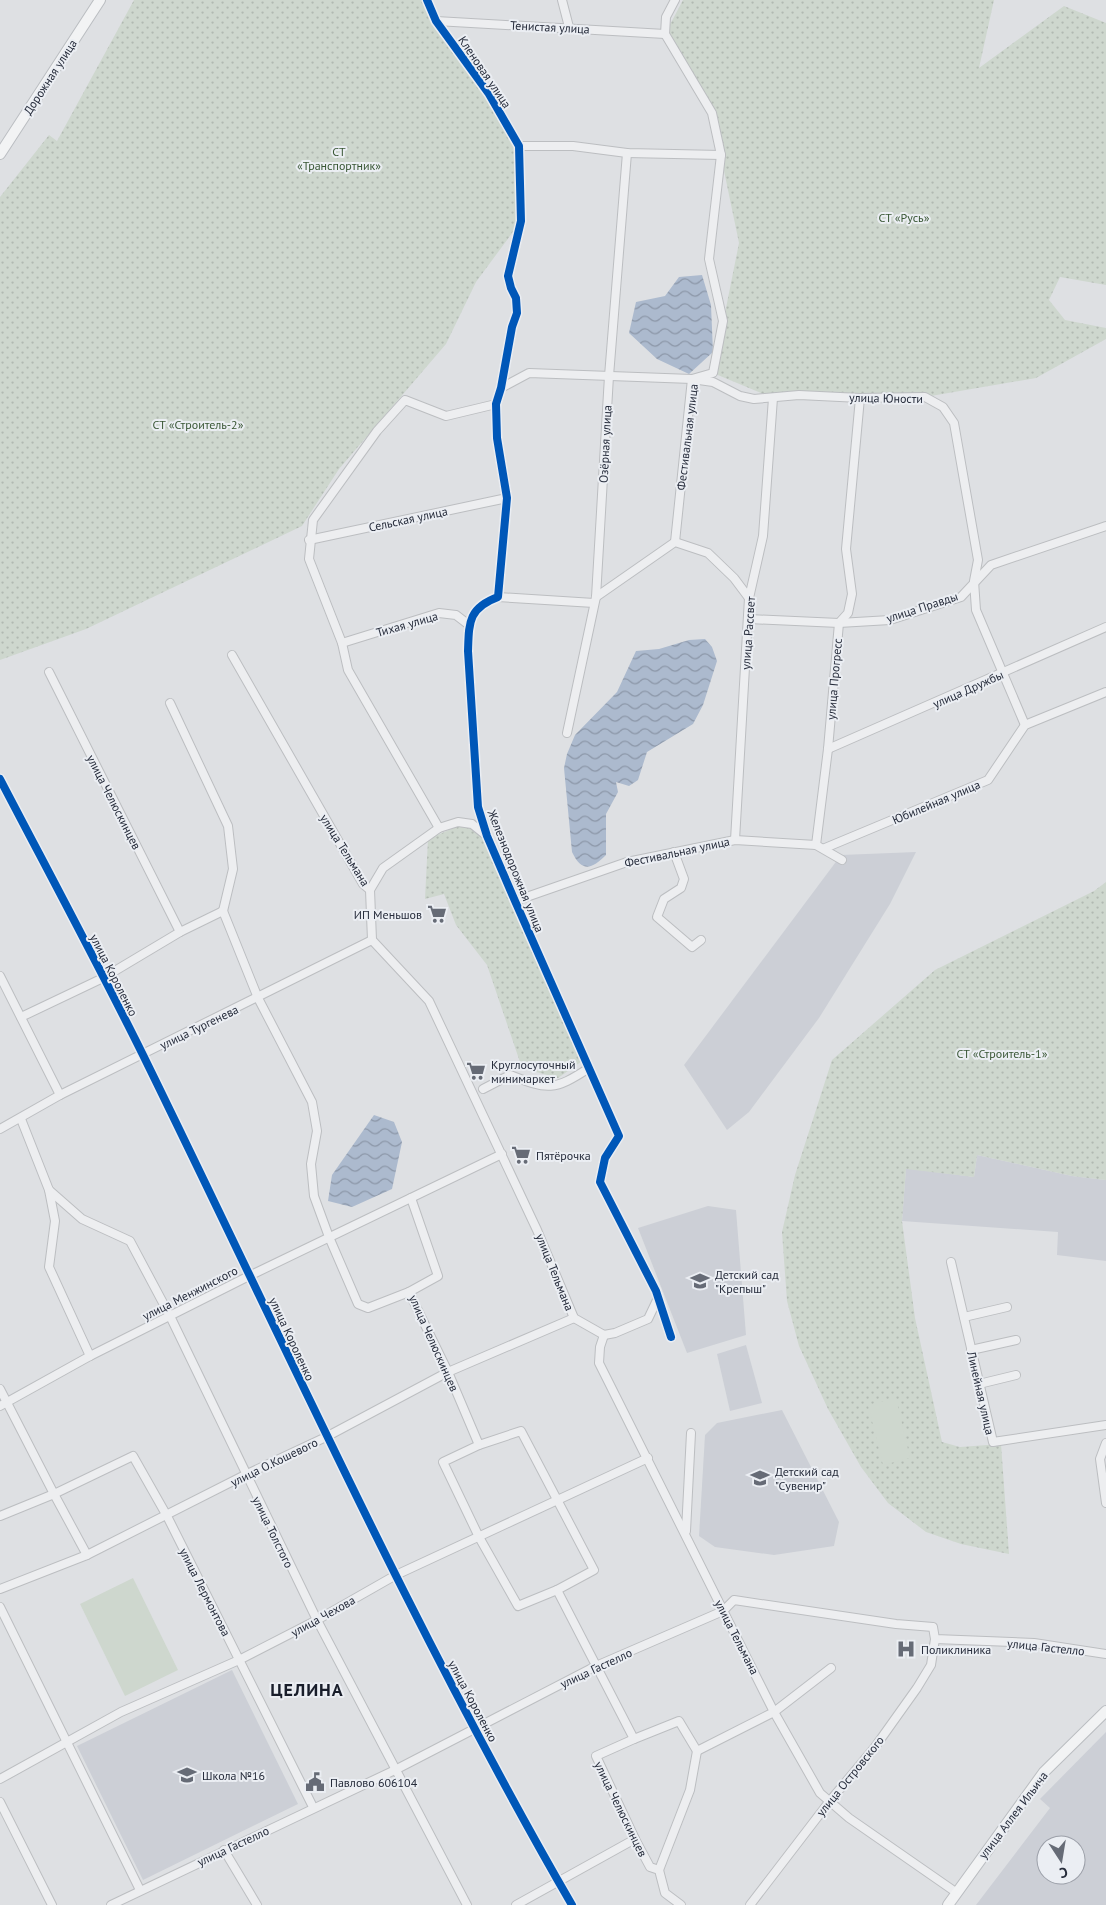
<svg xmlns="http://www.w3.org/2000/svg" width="1106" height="1905" viewBox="0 0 1106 1905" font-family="'PT Sans',sans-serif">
<defs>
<pattern id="green-dots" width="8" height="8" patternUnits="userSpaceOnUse" patternTransform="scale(1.25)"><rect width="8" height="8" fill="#ced7ce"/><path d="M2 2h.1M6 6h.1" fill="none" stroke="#b1b9b2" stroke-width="1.8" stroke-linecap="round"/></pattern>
<pattern id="water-waves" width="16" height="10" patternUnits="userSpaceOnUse" patternTransform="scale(1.25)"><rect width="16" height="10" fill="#acbace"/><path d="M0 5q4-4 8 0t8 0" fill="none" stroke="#8c97a8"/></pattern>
</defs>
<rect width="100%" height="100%" fill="#dee0e3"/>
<!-- built -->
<g fill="#cccfd6" fill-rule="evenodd">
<path d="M916,852L890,904L819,1018L749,1112L727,1130L684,1065L841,855Z"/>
<path d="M977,1155L1072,1176L1106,1180V1261L1057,1255L1058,1232L902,1221L906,1168L974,1177Z"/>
<path d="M708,1206L736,1210L746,1335L687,1353L638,1228Z"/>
<path d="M746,1345L762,1403L730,1411L717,1354Z"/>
<path d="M782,1410L839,1522L834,1546L774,1555L715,1547L699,1536L705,1435L717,1423Z"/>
<path d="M232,1670L298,1804L143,1880L77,1746Z"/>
<path d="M1106,1732V1905H976L1050,1808L1040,1799ZM1046,1845H1076V1875H1046Z"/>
</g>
<!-- green -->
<g fill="url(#green-dots)">
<path d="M134,0H423L432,23L489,94L519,146L521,221L476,282L446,344L339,469L302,526L86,629L0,660V197L49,135L57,141Z"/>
<path d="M683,0H994L979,68L1064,6L1106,23V285L1060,277L1049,300L1065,320L1106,328V339L1036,378L925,397L773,398L713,373L739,243L712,113L665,34Z"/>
<path d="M463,824L487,836L585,1059L558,1078L522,1068L487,965L456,925L444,894L425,899L428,839Z"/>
<path d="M1106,882V1180L1072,1176L977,1155L974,1177L906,1169L902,1221L915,1318L942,1442L960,1447L1001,1444L1009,1554L961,1544L926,1532L888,1503L861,1467L828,1409L799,1346L787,1301L782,1232L795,1175L832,1060L935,970L1094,891Z"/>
</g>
<!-- pitch -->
<g fill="#ced7ce">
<path d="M896,1398L910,1458L883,1465L868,1405Z"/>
<path d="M133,1578L178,1670L125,1696L80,1604Z"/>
</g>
<!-- water -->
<g fill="url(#water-waves)">
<path d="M702,275L711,305L713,352L689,374L657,359L629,333L636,302L665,296L679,277Z"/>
<path d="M705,639L712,647L717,661L703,705L693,724L647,752L638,780L629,786L616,782L618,792L606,814V855C592,869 582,873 572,852L564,768L567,754L575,735L617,692L636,651L659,649L689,640Z"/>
<path d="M374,1115L394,1122L402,1142L392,1189L352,1207L328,1201L332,1175Z"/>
</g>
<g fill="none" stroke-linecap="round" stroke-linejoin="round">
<!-- minor casing -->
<g stroke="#bcbec1" stroke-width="10">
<g id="minor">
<path d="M427,0L436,21L489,94L519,146L521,221L508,276L511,288L516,298L517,313L512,327L501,388L496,404L497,438L507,498L498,597C468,608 469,623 468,651L478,807L487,836L515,901L619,1136L605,1158L600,1182L656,1291L671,1337"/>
<path d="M562,0L569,27"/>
<path d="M436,21L665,34"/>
<path d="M519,146H573L627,153L721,155"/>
<path d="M501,388L529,373L692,379L713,382L740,396L754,399L799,395L860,398L925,397L943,407L954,423L978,560L974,581L976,610L1025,725"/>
<path d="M309,540L507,498"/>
<path d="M675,542L692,379L713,373L723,321L709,259L721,155L712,113L665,34L666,17L675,0"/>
<path d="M498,597L594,603"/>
<path d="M596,597L675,542L708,553L734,578L749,598"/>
<path d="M749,619L839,623L890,620L961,597L991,565L1106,526"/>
<path d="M342,643L439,613L456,615L469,625"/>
<path d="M232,655L363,884L370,890L372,940L429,1001L537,1230L574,1318L604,1335"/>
<path d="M49,672L180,932"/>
<path d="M170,703L228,826L233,869L223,911"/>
<path d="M567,733L596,597L609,376L627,153"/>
<path d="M828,749L1106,627"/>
<path d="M0,779C48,871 97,962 143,1055C283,1340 413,1630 572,1905"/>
<path d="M439,828L348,670L342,643L309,559L313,520L377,431L405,400L446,416L496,404"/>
<path d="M735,840L749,598L763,536L773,398"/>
<path d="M816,845L828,749L839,623L848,613L852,594L846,549L860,398"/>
<path d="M825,848L988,780L1025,725L1106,692"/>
<path d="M674,852L684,879L681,888L664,899L657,917L692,947L701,940"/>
<path d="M370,890L383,868L439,828L458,822L472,824L487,836"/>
<path d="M515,901L627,862L735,840L816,845L842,860"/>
<path d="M223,911L258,998L312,1102L317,1131L311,1164L314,1196L329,1237L358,1304L368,1308L409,1292"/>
<path d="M0,976L60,1095"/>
<path d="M21,1017L103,978L180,932L223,911"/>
<path d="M483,1089L510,1075C548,1090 554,1091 589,1068"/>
<path d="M21,1119L49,1190L82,1219L130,1241L170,1316L317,1620L467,1905"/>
<path d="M0,1129L60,1095L372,940"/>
<path d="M49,1190L55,1221L49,1267L90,1356"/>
<path d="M411,1198L438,1276L409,1292L448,1372L479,1445L521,1431L594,1570L557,1590L634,1739L596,1756L635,1839L650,1867L659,1870L665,1893L681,1905"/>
<path d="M951,1262L993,1442L1106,1425"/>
<path d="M964,1317L1007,1307"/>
<path d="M604,1335L600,1347L599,1363L774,1712L820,1793L849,1818L957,1893"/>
<path d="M604,1335L615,1333L648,1319L658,1298"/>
<path d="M971,1350L1016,1340"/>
<path d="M979,1384L1016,1375"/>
<path d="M0,1389L54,1494L133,1456L167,1516L313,1807"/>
<path d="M0,1406L90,1356L249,1276L502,1154"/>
<path d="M1106,1443L1100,1459L1106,1503"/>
<path d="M479,1445L443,1462L479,1537L518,1606L557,1590"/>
<path d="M0,1516L54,1494L87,1555"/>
<path d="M686,1531L691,1433"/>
<path d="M0,1589L87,1555L245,1475L326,1437L448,1372L574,1318"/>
<path d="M0,1607L140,1890"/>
<path d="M634,1739L679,1721L697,1751L774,1712L831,1668"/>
<path d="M0,1779L121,1712L239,1660L317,1620L396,1575L648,1458"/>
<path d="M0,1802L52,1905"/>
<path d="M224,1850L257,1905"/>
<path d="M659,1870L690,1790L697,1751"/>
<path d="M111,1905L395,1770L596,1666L723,1611L734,1600L896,1624L933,1627L935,1639L1034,1643L1106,1654"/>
<path d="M516,1905L635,1839"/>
<path d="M750,1905L829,1802L875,1747L917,1688L931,1665L935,1639"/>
</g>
</g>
<!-- major casing -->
<g stroke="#babdc1" stroke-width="12">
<g id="major">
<path d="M0,154L100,0"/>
<path d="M948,1905L1044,1772L1106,1711"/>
</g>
</g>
<!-- minor -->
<use href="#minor" stroke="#edeef0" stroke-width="8"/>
<!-- major -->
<use href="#major" stroke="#f2f3f4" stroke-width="10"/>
<!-- cycleway casing -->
<g stroke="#ebeef3" stroke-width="11">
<g id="cycleway">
<path d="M427,0L436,21L489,94L519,146L521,221L508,276L511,288L516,298L517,313L512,327L501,388L496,404L497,438L507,498L498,597C468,608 469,623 468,651L478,807L487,836L515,901L619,1136L605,1158L600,1182L656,1291L671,1337"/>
<path d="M0,779C48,871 97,962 143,1055C283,1340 413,1630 572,1905"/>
</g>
</g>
<!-- cycleway -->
<use href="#cycleway" stroke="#0057b8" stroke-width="8"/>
</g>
<!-- icons -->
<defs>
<g id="supermarket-bare" transform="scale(1.5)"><path d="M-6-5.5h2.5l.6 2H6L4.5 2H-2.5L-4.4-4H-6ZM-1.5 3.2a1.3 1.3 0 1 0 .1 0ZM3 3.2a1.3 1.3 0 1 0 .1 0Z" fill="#666b76" stroke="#ebeef3" stroke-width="2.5" paint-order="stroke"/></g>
<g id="school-bare" transform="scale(1.5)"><path d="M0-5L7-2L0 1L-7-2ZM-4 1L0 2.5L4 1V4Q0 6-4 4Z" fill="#666b76" stroke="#ebeef3" stroke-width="2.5" paint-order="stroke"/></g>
<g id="hospital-bare" transform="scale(1.5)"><path d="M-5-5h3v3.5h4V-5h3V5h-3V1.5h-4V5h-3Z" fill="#666b76" stroke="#ebeef3" stroke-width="2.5" paint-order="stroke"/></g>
<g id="civic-bare" transform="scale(1.5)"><path d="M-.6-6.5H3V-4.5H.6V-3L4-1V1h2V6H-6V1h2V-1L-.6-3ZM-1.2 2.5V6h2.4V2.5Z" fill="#666b76" stroke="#ebeef3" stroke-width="2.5" paint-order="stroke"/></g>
</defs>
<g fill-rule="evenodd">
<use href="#supermarket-bare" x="437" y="914"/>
<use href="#supermarket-bare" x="476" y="1071"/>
<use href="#supermarket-bare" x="521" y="1155"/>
<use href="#school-bare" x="700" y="1281"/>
<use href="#school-bare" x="760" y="1478"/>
<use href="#hospital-bare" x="906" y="1649"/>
<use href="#school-bare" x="187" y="1775"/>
<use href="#civic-bare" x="315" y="1782"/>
</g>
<g text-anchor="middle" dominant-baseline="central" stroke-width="4" stroke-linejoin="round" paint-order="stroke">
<!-- street labels -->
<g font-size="12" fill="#262c3b" stroke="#ebeef3">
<text transform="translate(550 27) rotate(3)">Тенистая улица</text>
<text transform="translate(485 72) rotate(56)">Кленовая улица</text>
<text transform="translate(50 77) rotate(-57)">Дорожная улица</text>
<text transform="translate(886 398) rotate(1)">улица Юности</text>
<text transform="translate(687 437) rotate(-83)">Фестивальная улица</text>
<text transform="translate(605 444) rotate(-87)">Озёрная улица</text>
<text transform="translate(408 519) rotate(-12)">Сельская улица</text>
<text transform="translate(922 607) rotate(-18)">улица Правды</text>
<text transform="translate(407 624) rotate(-16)">Тихая улица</text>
<text transform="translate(748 633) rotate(-86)">улица Рассвет</text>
<text transform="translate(834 679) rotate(-85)">улица Прогресс</text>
<text transform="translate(968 689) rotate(-24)">улица Дружбы</text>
<text transform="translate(114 802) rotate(63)">улица Челюскинцев</text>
<text transform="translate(936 802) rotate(-23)">Юбилейная улица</text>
<text transform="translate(345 850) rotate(58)">улица Тельмана</text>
<text transform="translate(677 852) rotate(-12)">Фестивальная улица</text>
<text transform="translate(516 871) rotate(68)">Железнодорожная улица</text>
<text transform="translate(114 975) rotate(63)">улица Короленко</text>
<text transform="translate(199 1027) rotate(-26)">улица Тургенева</text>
<text transform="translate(555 1272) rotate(68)">улица Тельмана</text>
<text transform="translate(190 1293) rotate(-27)">улица Менжинского</text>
<text transform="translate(292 1339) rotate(65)">улица Короленко</text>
<text transform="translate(434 1343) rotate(66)">улица Челюскинцев</text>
<text transform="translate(981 1393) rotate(77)">Линейная улица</text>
<text transform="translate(274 1462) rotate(-26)">улица О.Кошевого</text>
<text transform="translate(273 1532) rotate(64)">улица Толстого</text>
<text transform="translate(205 1592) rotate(63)">улица Лермонтова</text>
<text transform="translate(323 1616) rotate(-29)">улица Чехова</text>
<text transform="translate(737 1637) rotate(63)">улица Тельмана</text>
<text transform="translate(1046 1647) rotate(6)">улица Гастелло</text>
<text transform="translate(596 1668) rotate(-25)">улица Гастелло</text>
<text transform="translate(473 1701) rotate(62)">улица Короленко</text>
<text transform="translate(850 1776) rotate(-51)">улица Островского</text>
<text transform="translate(621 1809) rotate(64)">улица Челюскинцев</text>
<text transform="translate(1013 1815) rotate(-53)">улица Аллея Ильича</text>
<text transform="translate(233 1846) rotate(-25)">улица Гастелло</text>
</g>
<!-- park labels -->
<g font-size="12" fill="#385634" stroke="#ebeef3">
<text x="339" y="151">СТ<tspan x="339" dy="14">«Транспортник»</tspan></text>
<text x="904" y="217">СТ «Русь»</text>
<text x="198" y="424">СТ «Строитель-2»</text>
<text x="1002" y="1053">СТ «Строитель-1»</text>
</g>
<!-- poi labels -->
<g font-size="12" fill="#262c3b" stroke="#ebeef3" text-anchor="start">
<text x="422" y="914" text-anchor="end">ИП Меньшов</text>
<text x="491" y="1064">Круглосуточный<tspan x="491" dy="14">минимаркет</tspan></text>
<text x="536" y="1155">Пятёрочка</text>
<text x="715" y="1274">Детский сад<tspan x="715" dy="14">"Крепыш"</tspan></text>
<text x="775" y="1471">Детский сад<tspan x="775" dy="14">"Сувенир"</tspan></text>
<text x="921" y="1649">Поликлиника</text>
<text x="202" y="1775">Школа №16</text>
<text x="330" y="1782">Павлово 606104</text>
</g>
<!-- district labels -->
<g font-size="18" font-weight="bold" letter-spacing="1" fill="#191e2b" stroke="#ebeef3">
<text x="307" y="1689">ЦЕЛИНА</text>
</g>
</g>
<!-- north arrow -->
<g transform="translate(1061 1860) rotate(168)"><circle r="24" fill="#ebeef3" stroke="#9ca0a9"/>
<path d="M0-4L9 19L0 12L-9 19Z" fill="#666b76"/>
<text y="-8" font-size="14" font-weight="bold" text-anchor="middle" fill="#262c3b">С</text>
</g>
</svg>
